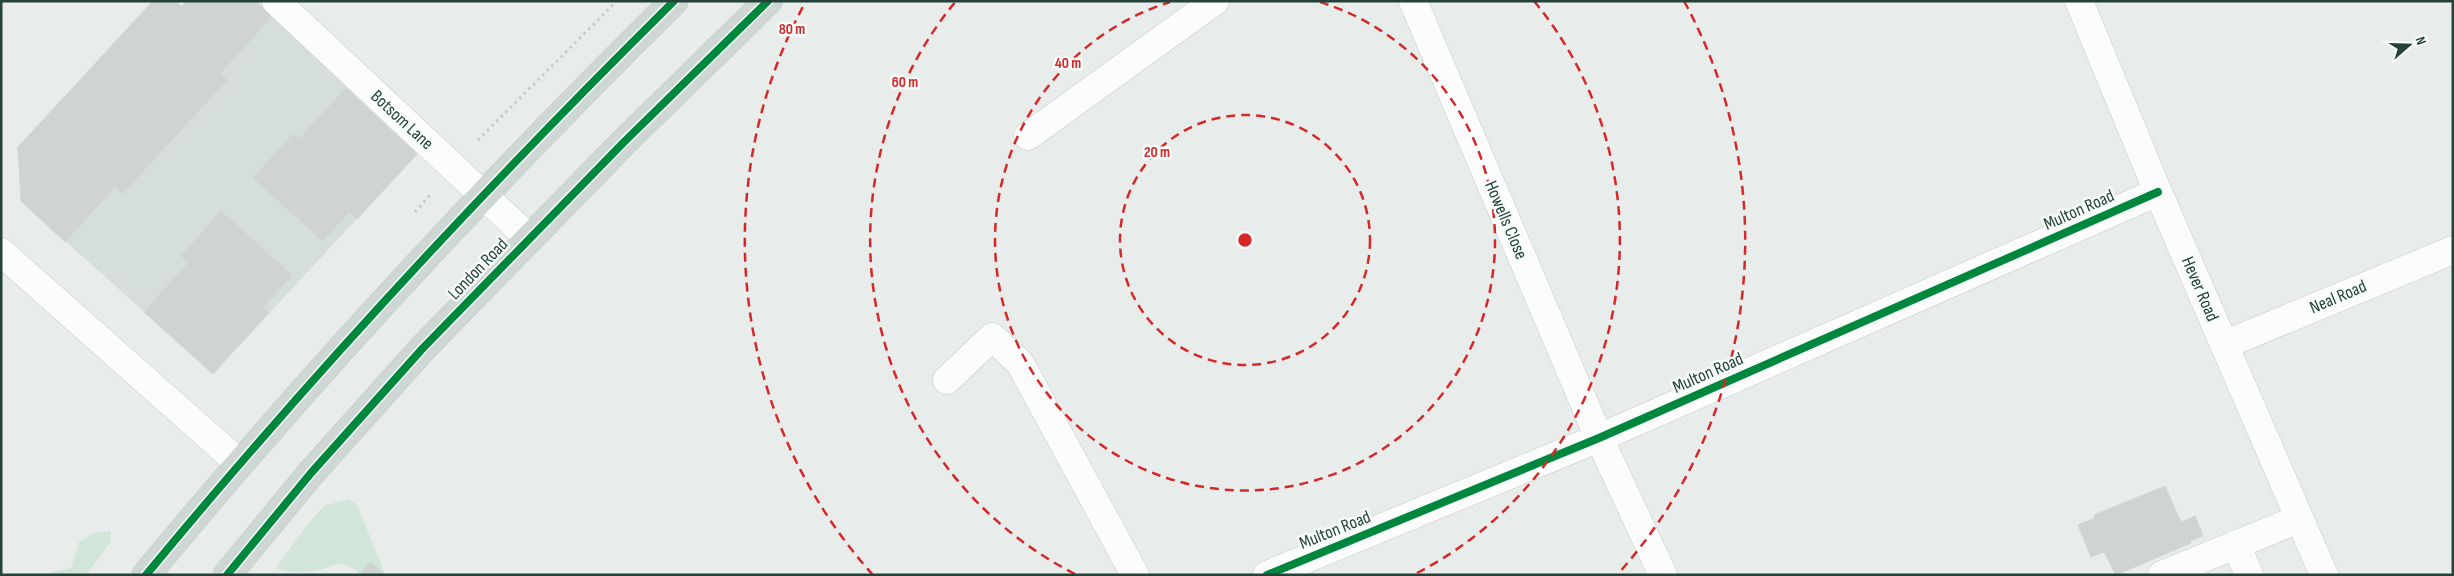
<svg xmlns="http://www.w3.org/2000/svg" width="2454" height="576" viewBox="0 0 2454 576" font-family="'Sofia Sans Condensed',sans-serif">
<rect width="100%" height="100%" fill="#e8edeb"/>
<!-- built -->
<path fill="#d6dedb" d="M187,1H256L417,154L213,374L21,201L18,147Z"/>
<!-- green -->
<g fill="#d1e6d8">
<path d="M348,499L357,505L385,574L370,562L360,574L351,567L339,563C318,572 295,576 276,568L307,525L324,506Z"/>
<path d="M111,531L110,543L86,575H39L71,568L79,542L94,533Z"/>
</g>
<!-- building -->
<g fill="#cfd4d2" stroke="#d1d6d4">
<path d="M153,1H176L182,7L187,1H256L272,16L220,74L227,80L122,194L115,187L65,242L21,201L18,147Z"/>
<path d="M346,88L417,154L357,219L349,212L323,241L253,178L293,134L299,139Z"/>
<path d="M221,211L292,275L263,307L269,312L213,374L144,312L189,262L181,256Z"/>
<path d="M2165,486L2181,522L2195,516L2203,536L2190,541L2191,543L2116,575L2104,552L2091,557L2078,525L2095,518L2094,515Z"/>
<path d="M370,562L385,574V575H359Z"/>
</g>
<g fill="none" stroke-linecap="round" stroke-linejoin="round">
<!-- minor casing -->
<g stroke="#c5cac8" stroke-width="29">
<g id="minor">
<path d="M276,1L529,238"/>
<path d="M1413,1L1599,438L1663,575"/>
<path d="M2079,1L2158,192L2324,575"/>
<path d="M1028,136L1215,1"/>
<path d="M1,252L239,463"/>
<path d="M2224,345L2453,250"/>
<path d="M947,380L992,337L1020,363L1135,575"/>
<path d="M2236,544L2249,575"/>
<path d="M1267,575L1599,438L2158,192"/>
<path d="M2162,575L2299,519"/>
</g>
</g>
<!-- major casing -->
<g stroke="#c3ccc9" stroke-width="29">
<g id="major">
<path d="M146,575C312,374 489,184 674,1"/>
<path d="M227,575L311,473L423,348L624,142L768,1"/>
</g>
</g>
<!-- path -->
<g stroke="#c3ccca" stroke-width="3" stroke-dasharray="2.5 4" stroke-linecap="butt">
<path d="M478,140L617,1"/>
<path d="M415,212L431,194"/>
</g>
<!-- minor -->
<use href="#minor" stroke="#fcfcfc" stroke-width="28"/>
<!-- major -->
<use href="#major" stroke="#cfd7d5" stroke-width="28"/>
<!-- cycleway casing -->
<g stroke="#f7fbf9" stroke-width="11">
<g id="cycleway">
<path d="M146,575C312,374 489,184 674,1"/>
<path d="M227,575L311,473L423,348L624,142L768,1"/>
<path d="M1267,575L1599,438L2158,192"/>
</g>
</g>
<!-- cycleway -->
<use href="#cycleway" stroke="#00873e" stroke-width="8"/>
</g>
<!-- distance rings -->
<g fill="none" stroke="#d62828" stroke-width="2.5" stroke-dasharray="9 6">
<circle cx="1245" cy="240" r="125"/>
<path d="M1320 2A250 250 0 1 1 1170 2"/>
<path d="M1075 574A375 375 0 0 1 956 1M1534 1A375 375 0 0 1 1415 574"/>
<path d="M873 575A500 500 0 0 1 806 1M1684 1A500 500 0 0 1 1617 575"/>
</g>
<g text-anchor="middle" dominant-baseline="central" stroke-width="5" stroke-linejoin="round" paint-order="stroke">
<!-- street labels -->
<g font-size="18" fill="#24423a" stroke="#f7fbf9">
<text transform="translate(402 120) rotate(43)">Botsom Lane</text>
<text transform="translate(2079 210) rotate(-24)">Multon Road</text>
<text transform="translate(1506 220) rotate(67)">Howells Close</text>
<text transform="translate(478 269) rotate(-46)">London Road</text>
<text transform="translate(2200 289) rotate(67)">Hever Road</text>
<text transform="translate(2338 297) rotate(-23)">Neal Road</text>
<text transform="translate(1708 373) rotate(-24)">Multon Road</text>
<text transform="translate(1335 530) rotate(-22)">Multon Road</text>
</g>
</g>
<circle cx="1245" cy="240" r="8" fill="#d62828" stroke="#f7fbf9" stroke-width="2.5"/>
<g font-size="15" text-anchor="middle" font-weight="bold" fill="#d62828" stroke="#f7fbf9" stroke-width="5" stroke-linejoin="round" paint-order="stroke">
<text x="792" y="34">80 m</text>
<text x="1068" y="68">40 m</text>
<text x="905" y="87">60 m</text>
<text x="1157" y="157">20 m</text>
</g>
<!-- border -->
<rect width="2454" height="576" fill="none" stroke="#24423a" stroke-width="5"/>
<!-- north arrow -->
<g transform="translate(2409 45) rotate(70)" stroke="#f7fbf9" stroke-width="4" paint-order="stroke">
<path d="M0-4L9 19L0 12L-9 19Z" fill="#24423a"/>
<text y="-8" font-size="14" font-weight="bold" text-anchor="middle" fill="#24423a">N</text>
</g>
</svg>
